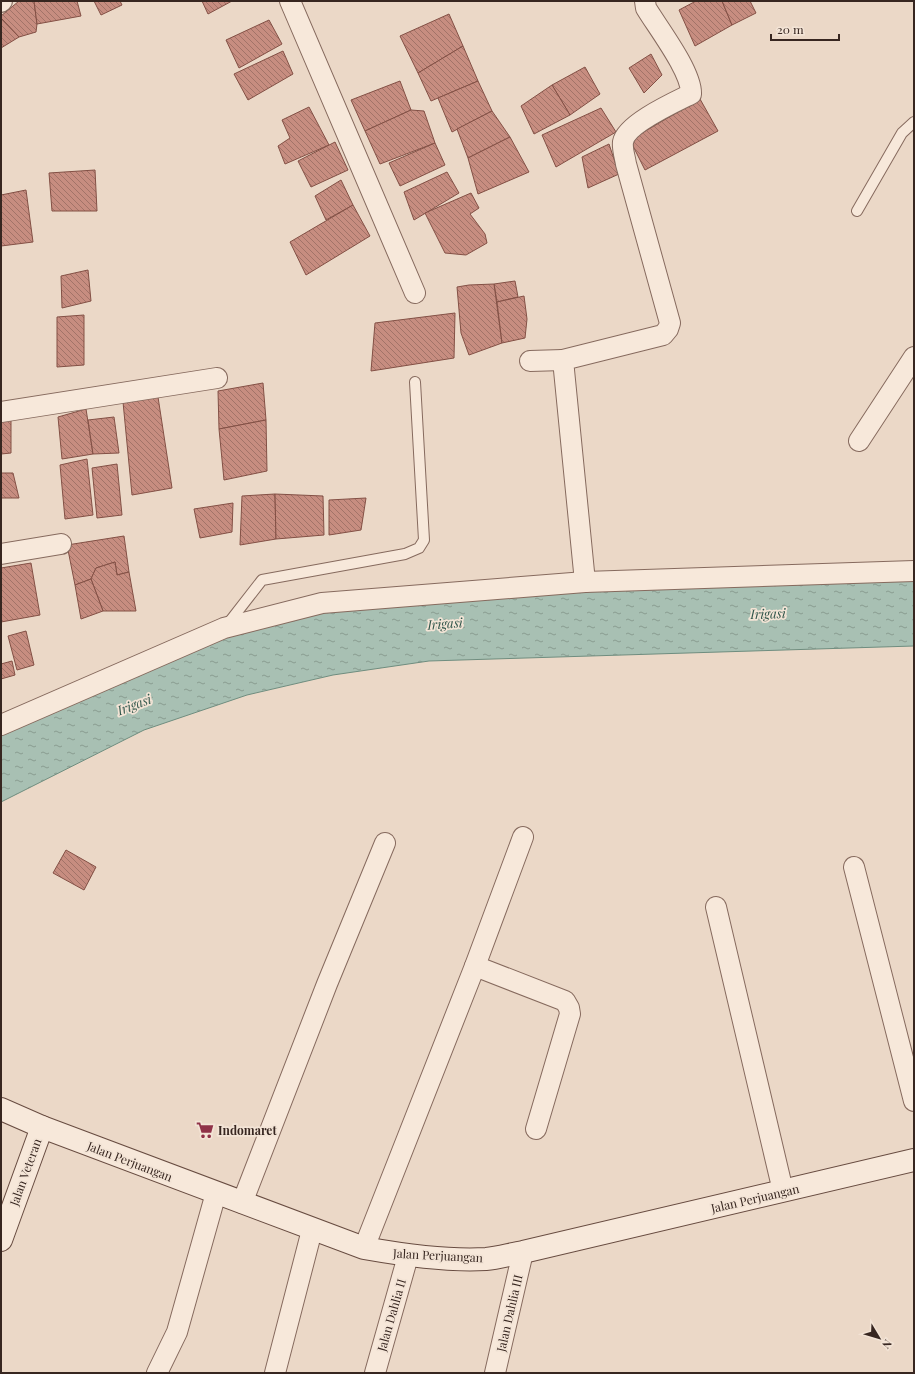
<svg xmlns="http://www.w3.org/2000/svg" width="915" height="1374" viewBox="0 0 915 1374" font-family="'Playfair Display',serif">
<defs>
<pattern id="water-ripples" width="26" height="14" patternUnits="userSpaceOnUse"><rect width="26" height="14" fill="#a8c0b3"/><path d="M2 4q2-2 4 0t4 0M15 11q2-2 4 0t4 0" fill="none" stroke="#8a9c91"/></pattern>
<pattern id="building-back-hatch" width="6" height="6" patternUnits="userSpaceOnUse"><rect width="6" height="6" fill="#c78d80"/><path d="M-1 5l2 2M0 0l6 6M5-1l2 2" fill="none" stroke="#a27368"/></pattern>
</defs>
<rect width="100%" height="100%" fill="#ebd8c7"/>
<!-- water -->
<path fill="url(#water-ripples)" stroke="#6f8d7f" d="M914,579V646L429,661L333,675L247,695L144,730L1,802V721L226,631L404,594Z"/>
<!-- building -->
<g fill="url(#building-back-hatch)" stroke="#835045">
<path d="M19,1H34L37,24L36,32L19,37L1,18V16Z"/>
<path d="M34,1H77L81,16L37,24Z"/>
<path d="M94,1H120L122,5L101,15Z"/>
<path d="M202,1H232L208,14Z"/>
<path d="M696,1H722L732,25L695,46L679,10Z"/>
<path d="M722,1H750L756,13L732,25Z"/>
<path d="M449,14L463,46L418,73L400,36Z"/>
<path d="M1,18L19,37L1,48Z"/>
<path d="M269,20L282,44L239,68L226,40Z"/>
<path d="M463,46L478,81L431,101L418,73Z"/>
<path d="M283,51L293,74L248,100L234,74Z"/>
<path d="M651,54L662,75L644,93L629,68Z"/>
<path d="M585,67L600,94L570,115L552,85Z"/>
<path d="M400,81L411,110L365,131L351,100Z"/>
<path d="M478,81L492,111L452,132L438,98Z"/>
<path d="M552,85L570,115L534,134L521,106Z"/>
<path d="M700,99L718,131L645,170L630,140Z"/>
<path d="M309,107L329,145L285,164L278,146L290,138L282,120Z"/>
<path d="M601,108L616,132L556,167L542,135Z"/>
<path d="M411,110L424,111L435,143L380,164L365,131Z"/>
<path d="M492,111L510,137L468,158L457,129Z"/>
<path d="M510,137L529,172L478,194L468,158Z"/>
<path d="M335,142L348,170L311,187L298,161Z"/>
<path d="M435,143L445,165L400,186L389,163Z"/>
<path d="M609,144L619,174L588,188L582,157Z"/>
<path d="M95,170L97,211H52L49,173Z"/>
<path d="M447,172L459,193L414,220L404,192Z"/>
<path d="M341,180L353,205L326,220L315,196Z"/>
<path d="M26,190L33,242L1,246V195Z"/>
<path d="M471,193L479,208L470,214L485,234L487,243L466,255L445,253L425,213Z"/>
<path d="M353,205L370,236L306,275L290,242Z"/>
<path d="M88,270L91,301L62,308L61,276Z"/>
<path d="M515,281L518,297L497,302L494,284Z"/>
<path d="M494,284L502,343L469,355L461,333L457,287L469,285Z"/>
<path d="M524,296L527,319L525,338L502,343L497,302Z"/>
<path d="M455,313L454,358L371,371L375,323Z"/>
<path d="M84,315V365L57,367V317Z"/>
<path d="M263,383L266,420L219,429L218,391Z"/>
<path d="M158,397L172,488L132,495L123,402Z"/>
<path d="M86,409L93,454L62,459L58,417Z"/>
<path d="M114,417L119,453L93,454L88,420Z"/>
<path d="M1,418H11V453L1,454Z"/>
<path d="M266,420L267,471L224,480L219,429Z"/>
<path d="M87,459L93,515L65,519L60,465Z"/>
<path d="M117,464L122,515L97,518L92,468Z"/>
<path d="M1,473H13L19,498H1Z"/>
<path d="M275,494L276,539L240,545L242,496Z"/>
<path d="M275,494L323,496L324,535L276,539Z"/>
<path d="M366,498L361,530L329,535V500Z"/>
<path d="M233,503L232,532L200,538L194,509Z"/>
<path d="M124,536L129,572L117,575L115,562L96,568L91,579L75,585L67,545Z"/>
<path d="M115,562L117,575L129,572L136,611H103L91,579L96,568Z"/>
<path d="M31,563L40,615L1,622V568Z"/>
<path d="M91,579L103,611L81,619L75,585Z"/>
<path d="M26,631L34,665L17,670L8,636Z"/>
<path d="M12,661L15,675L1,679V664Z"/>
<path d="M66,850L96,867L84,890L53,873Z"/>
</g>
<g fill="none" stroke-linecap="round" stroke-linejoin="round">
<!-- lane casing -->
<g stroke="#866a5e" stroke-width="12">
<g id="lane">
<path d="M857,211L902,133L914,122"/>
<path d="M227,625L262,580L405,554L419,548L424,540L415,382"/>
</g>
</g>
<!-- street casing -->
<g stroke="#866a5e" stroke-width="22">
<g id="street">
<path d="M290,1L415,293"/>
<path d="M1,2L2,1"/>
<path d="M530,361L563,360"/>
<path d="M1,412L217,378"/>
<path d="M859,441L914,357"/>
<path d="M1,554L61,544"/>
<path d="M585,582L563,360L663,335L668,329L670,323L626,164C625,157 622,149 623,142C626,124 675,102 691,94C692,72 658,28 646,8L645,1"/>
<path d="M1,725L224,628L322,603L585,582L914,571"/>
<path d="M854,867L914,1101"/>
<path d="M716,907L783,1191"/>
<path d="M475,966L565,1001L569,1008L570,1014L536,1129"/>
<path d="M242,1203L327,984L385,843"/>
<path d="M364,1248L475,966L523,837"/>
<path d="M157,1373L177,1332L216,1193"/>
<path d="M275,1373L312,1230"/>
<path d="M375,1373L408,1256"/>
<path d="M495,1373L523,1252"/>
</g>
</g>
<!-- secondary casing -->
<g stroke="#684c41" stroke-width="24">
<g id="secondary">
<path d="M1,1109L42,1127L364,1248C404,1255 445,1261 486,1259C498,1258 511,1254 523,1252L914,1160"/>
<path d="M1,1240L42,1127"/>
</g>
</g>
<!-- lane -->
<use href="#lane" stroke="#f7e8da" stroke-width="10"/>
<!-- street -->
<use href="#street" stroke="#f7e8da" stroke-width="20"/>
<!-- secondary -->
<use href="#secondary" stroke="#f7e8da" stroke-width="22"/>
</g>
<!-- icons -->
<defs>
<g id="supermarket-bare" transform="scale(1.38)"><path d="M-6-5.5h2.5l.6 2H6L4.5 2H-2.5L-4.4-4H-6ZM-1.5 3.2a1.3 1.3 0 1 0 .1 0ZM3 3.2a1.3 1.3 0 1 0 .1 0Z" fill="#903248" stroke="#f3e4d6" stroke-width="2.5" paint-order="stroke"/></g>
</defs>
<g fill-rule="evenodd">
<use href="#supermarket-bare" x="205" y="1130"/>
</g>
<g text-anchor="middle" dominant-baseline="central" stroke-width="3.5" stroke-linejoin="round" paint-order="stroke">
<!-- poi labels -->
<g font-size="12" font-weight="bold" fill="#372620" stroke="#f3e4d6" text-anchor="start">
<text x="218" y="1130">Indomaret</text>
</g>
<!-- street labels -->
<g font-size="12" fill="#372620" stroke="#f3e4d6">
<text transform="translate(130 1161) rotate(21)">Jalan Perjuangan</text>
<text transform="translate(25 1172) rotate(-70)">Jalan Veteran</text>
<text transform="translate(755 1198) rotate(-13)">Jalan Perjuangan</text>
<text transform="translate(438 1255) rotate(3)">Jalan Perjuangan</text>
<text transform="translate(509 1313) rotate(-77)">Jalan Dahlia III</text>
<text transform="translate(391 1315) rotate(-74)">Jalan Dahlia II</text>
</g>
<!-- water labels -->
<g font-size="13" font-style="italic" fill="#31564b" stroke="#f3e4d6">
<text transform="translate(768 613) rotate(-2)">Irigasi</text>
<text transform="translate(445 623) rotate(-4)">Irigasi</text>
<text transform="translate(134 704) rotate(-21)">Irigasi</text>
</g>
</g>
<!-- border -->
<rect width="915" height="1374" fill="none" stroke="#372620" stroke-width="4"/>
<!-- north arrow -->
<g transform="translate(879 1338) rotate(128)" stroke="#f3e4d6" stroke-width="3" paint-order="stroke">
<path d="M0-3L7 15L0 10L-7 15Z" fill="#372620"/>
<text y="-6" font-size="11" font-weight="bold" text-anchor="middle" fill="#372620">N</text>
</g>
<!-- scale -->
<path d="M771 34v6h68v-6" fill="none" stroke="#372620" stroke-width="2"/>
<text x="777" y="34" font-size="12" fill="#372620" stroke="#f3e4d6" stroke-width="3" paint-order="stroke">20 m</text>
</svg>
